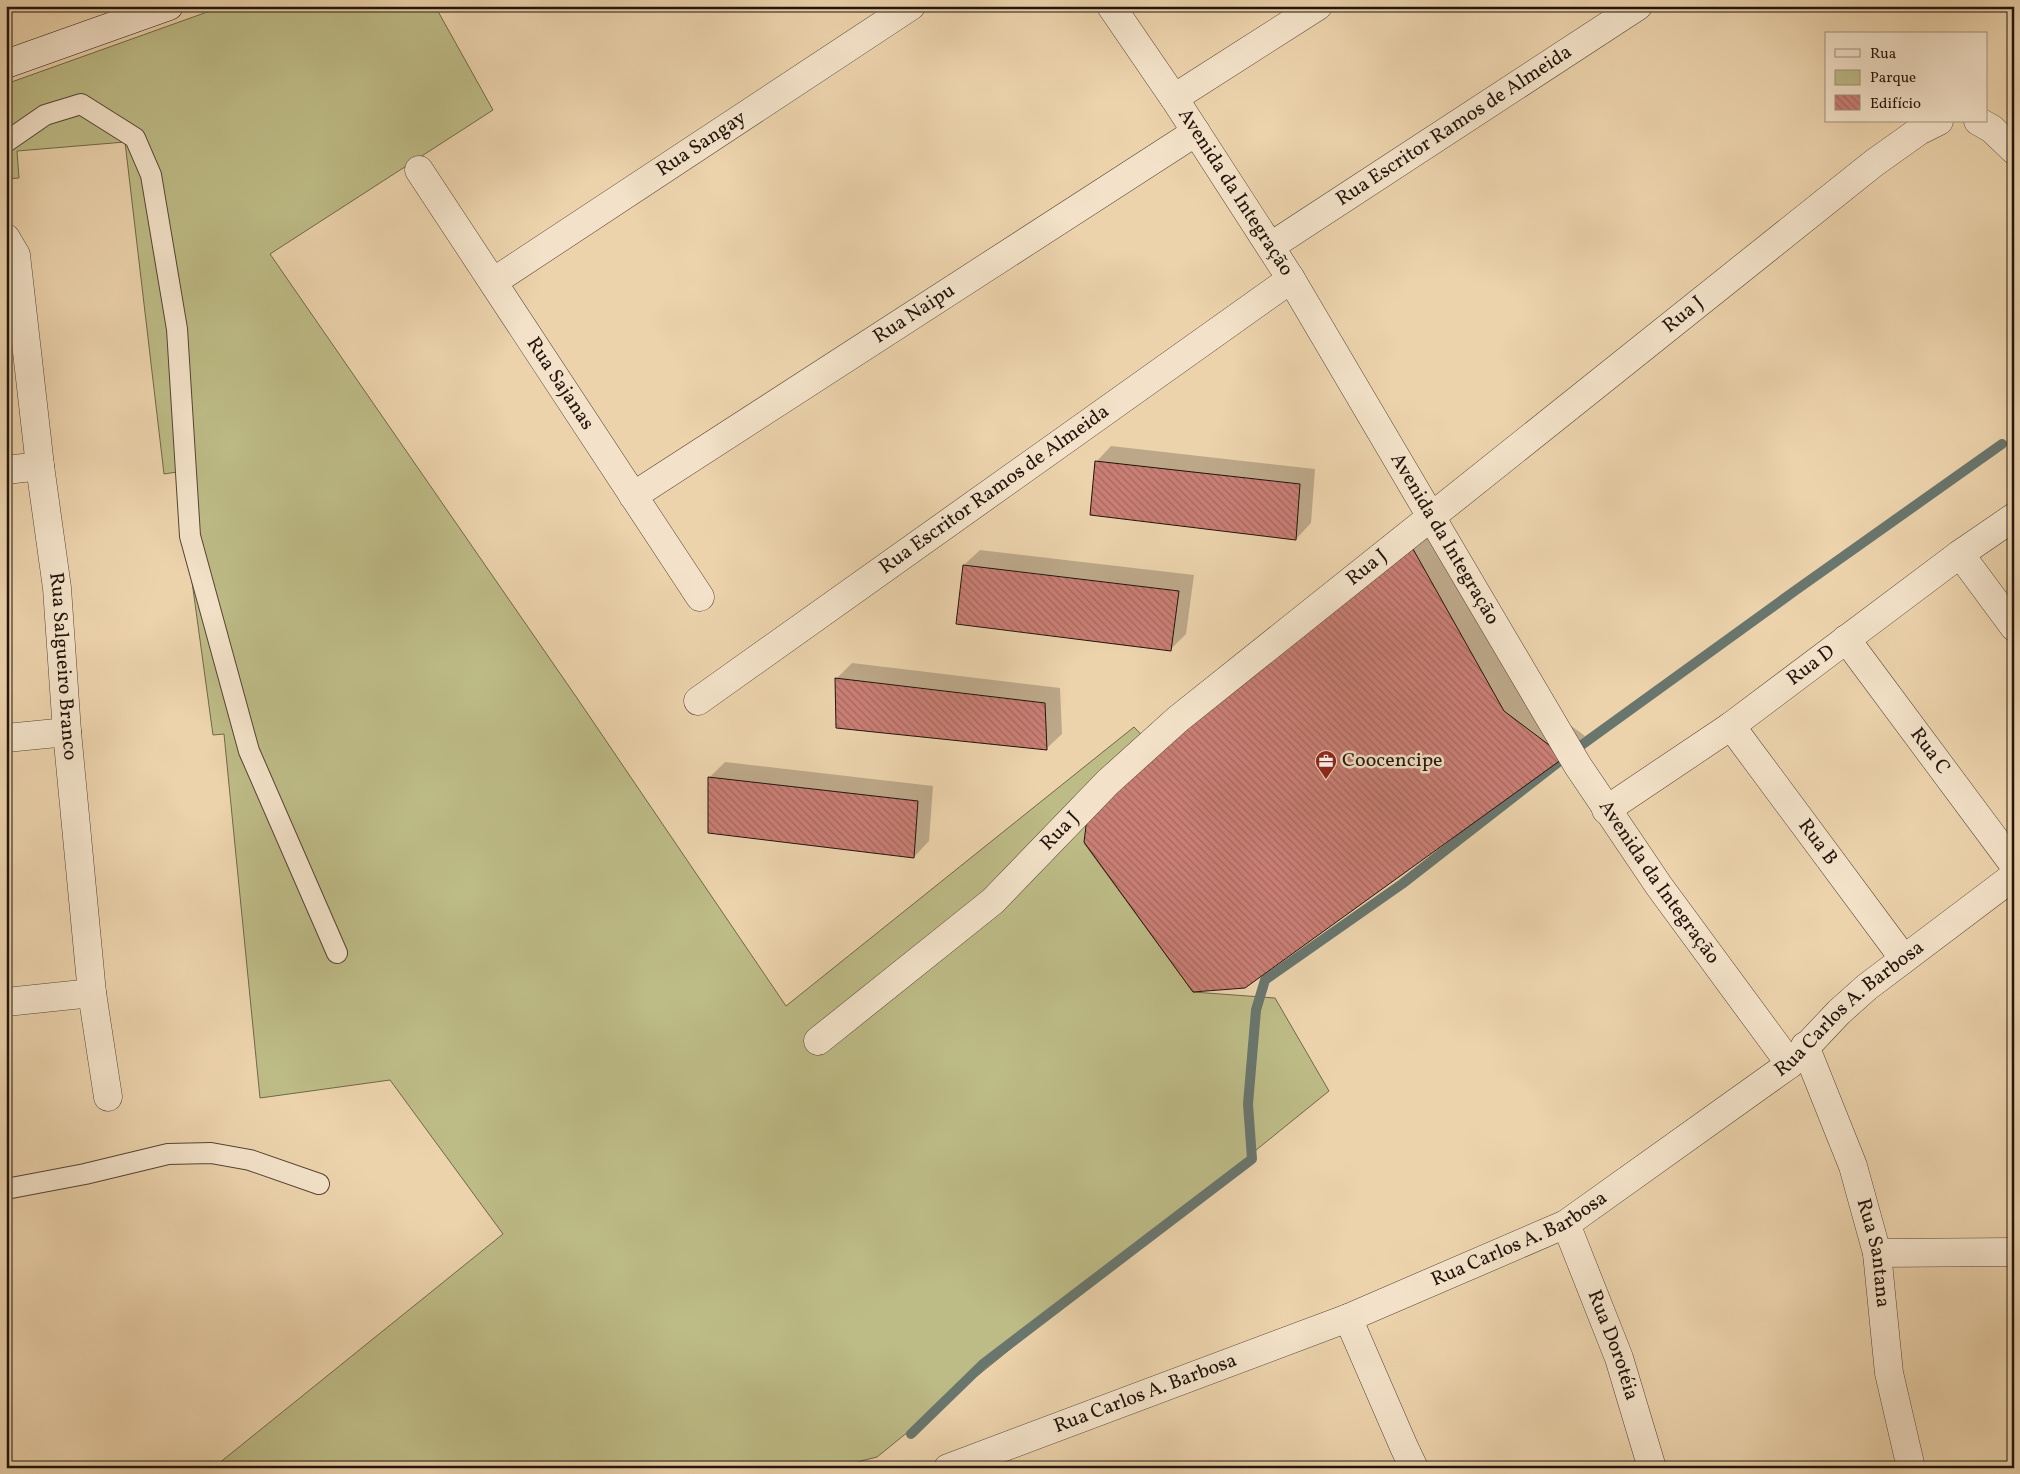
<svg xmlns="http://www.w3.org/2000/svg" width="2020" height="1474" viewBox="0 0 2020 1474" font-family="Vollkorn,serif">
<defs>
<pattern id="building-back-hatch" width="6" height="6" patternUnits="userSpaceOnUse" patternTransform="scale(1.25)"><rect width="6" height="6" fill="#ca7f75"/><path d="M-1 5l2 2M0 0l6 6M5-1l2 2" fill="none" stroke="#a4675e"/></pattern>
</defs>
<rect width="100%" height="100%" fill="#ecd3ac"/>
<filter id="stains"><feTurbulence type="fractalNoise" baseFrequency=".004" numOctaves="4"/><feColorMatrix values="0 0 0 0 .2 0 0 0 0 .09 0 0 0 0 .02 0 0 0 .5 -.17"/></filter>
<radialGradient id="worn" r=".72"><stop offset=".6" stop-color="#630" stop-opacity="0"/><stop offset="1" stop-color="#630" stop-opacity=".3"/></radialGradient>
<!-- park -->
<path fill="#bdbb86" stroke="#706849" d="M224,6H435L493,110L270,254L577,698L786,1006L1134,727L1177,772L1084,843L1193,992L1275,998L1329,1091L877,1457L833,1468H213L503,1234L390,1080L260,1098L224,734L213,735L177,472L164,474L125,142L17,151L19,178L6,179V84Z"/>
<!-- shadow -->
<g fill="#0003">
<path d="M1111,446L1315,469L1311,523L1296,539L1096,462Z"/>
<path d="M1434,530L1524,691L1585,736L1564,756L1090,803Z"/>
<path d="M980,550L1194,575L1186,634L1171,649L964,565Z"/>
<path d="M852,663L1060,688L1062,734L1046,749L836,679Z"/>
<path d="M725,762L933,786L929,841L914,857L709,778Z"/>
</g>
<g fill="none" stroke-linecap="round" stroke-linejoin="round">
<!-- stream -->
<path stroke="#69766e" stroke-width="10" d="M911,1434L983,1364L1252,1159L1248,1104L1256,1010L1265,980L1402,884L1565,757L1796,590L2002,444"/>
</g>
<!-- building -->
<g fill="url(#building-back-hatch)" stroke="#22140c">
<path d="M1095,461L1300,484L1296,540L1090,515Z"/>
<path d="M1413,549L1504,711L1565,757L1245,988L1193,992L1084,842L1089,802Z"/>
<path d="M963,565L1179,591L1171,651L956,624Z"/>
<path d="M835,678L1045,703L1047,750L836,728Z"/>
<path d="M708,777L918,801L914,858L708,833Z"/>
</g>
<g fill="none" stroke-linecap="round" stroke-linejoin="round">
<!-- service casing -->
<g stroke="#544434" stroke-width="22">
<g id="service">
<path d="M6,142L45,115L81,104L135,138L151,175L177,329L190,536L249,751L337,953"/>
<path d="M6,1189L85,1174L168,1154L211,1153L250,1160L319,1184"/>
</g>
</g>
<!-- minor casing -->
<g stroke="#544434" stroke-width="29">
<g id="minor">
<path id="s1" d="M1111,6L1174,98L1291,279L1578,766L1659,886L1790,1064"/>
<path d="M1174,98L1318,6"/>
<path d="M1978,121L1992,129L2014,150"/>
<path id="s2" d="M419,170L700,597"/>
<path id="s3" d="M6,238L16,255L40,466L57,588L67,732L92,993L108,1097"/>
<path id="s4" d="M1271,246L1638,6"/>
<path id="s5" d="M493,282L911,6"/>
<path d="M6,470L40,466"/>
<path id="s6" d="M633,496L1196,132"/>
<path d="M1960,554L2014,627"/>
<path id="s7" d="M1846,639L2014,865"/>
<path id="s8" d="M698,701L1291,279"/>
<path id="s9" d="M1731,726L1904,959"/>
<path d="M6,738L67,732"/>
<path id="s10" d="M1606,810L1731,726L1960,554L2014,517"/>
<path d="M6,1002L92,993"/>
<path id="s11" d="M818,1041L993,901L1108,782L1178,719L1874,163L1919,131L1939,121"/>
<path id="s12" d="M1805,1046L1853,1166L1877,1253L1889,1373L1911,1468"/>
<path id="s13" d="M1566,1224L1619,1358L1652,1468"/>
<path d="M1877,1253L2014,1252"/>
<path d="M1348,1318L1404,1447L1414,1468"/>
<path id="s14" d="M948,1468L1348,1318L1566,1224L1790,1064L1839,1012L1867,987L2014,876"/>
</g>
</g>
<!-- secondary casing -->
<g stroke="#22140c" stroke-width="29">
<path id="secondary" d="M6,64L169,6"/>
</g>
<!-- service -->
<use href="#service" stroke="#f3e2c9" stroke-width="20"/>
<!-- minor -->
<use href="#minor" stroke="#f3e2c9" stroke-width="28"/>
<!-- secondary -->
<use href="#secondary" stroke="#f3e2c9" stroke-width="28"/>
</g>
<!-- icons -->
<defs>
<g id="office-pin" transform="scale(1.125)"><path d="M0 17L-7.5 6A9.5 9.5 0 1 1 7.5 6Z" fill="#8f2418" stroke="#f3e2c9"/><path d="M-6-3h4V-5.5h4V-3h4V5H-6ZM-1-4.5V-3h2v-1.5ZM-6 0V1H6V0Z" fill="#fff"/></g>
</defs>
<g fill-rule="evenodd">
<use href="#office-pin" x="1326" y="761"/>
</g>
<g text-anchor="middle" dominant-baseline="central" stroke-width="5" stroke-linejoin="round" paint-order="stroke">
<!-- street labels -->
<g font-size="20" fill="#22140c" stroke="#f3e2c9">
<text stroke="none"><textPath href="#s4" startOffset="219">Rua Escritor Ramos de Almeida</textPath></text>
<text stroke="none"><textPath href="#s5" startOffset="250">Rua Sangay</textPath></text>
<text stroke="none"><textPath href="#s1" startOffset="224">Avenida da Integração</textPath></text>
<text stroke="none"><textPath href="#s6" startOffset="335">Rua Naipu</textPath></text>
<text stroke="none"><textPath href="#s11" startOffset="1131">Rua J</textPath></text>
<text stroke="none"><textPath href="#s2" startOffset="256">Rua Sajanas</textPath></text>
<text stroke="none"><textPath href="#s8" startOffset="364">Rua Escritor Ramos de Almeida</textPath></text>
<text stroke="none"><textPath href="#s1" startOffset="629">Avenida da Integração</textPath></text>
<text stroke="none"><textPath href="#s11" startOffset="726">Rua J</textPath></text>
<text stroke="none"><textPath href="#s10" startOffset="251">Rua D</textPath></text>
<text stroke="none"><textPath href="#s3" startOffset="434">Rua Salgueiro Branco</textPath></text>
<text stroke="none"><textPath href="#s7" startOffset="140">Rua C</textPath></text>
<text stroke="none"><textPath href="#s11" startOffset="321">Rua J</textPath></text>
<text stroke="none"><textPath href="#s9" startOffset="145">Rua B</textPath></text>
<text stroke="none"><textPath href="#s1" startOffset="1034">Avenida da Integração</textPath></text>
<text stroke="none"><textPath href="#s14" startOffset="1021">Rua Carlos A. Barbosa</textPath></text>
<text stroke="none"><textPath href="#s14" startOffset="616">Rua Carlos A. Barbosa</textPath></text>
<text stroke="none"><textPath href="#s12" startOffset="219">Rua Santana</textPath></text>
<text stroke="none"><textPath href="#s13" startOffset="130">Rua Dorotéia</textPath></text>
<text stroke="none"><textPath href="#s14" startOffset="211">Rua Carlos A. Barbosa</textPath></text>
</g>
<!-- poi labels -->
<g font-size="20" fill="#22140c" stroke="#f3e2c9" text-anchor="start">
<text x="1342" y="761">Coocencipe</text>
</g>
</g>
<!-- margin -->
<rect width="2020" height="1474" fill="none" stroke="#ecd3ac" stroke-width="25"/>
<rect x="8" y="8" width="2005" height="1459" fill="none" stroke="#22140c" stroke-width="2.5"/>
<rect x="12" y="12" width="1995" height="1449" fill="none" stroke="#22140c"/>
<!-- legend -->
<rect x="1825" y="32" width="162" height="90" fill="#f3e2c9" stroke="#9f907d"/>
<rect x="1835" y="49" width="25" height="8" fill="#f3e2c9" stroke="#9f907d"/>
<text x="1870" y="58" font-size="15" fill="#22140c">Rua</text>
<rect x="1835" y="70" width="25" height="15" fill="#bdbb86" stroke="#9f907d"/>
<text x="1870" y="82" font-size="15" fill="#22140c">Parque</text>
<rect x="1835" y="95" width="25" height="15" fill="url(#building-back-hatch)" stroke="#9f907d"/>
<text x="1870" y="108" font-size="15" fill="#22140c">Edifício</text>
<rect width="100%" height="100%" filter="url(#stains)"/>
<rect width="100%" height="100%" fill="url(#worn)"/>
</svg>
